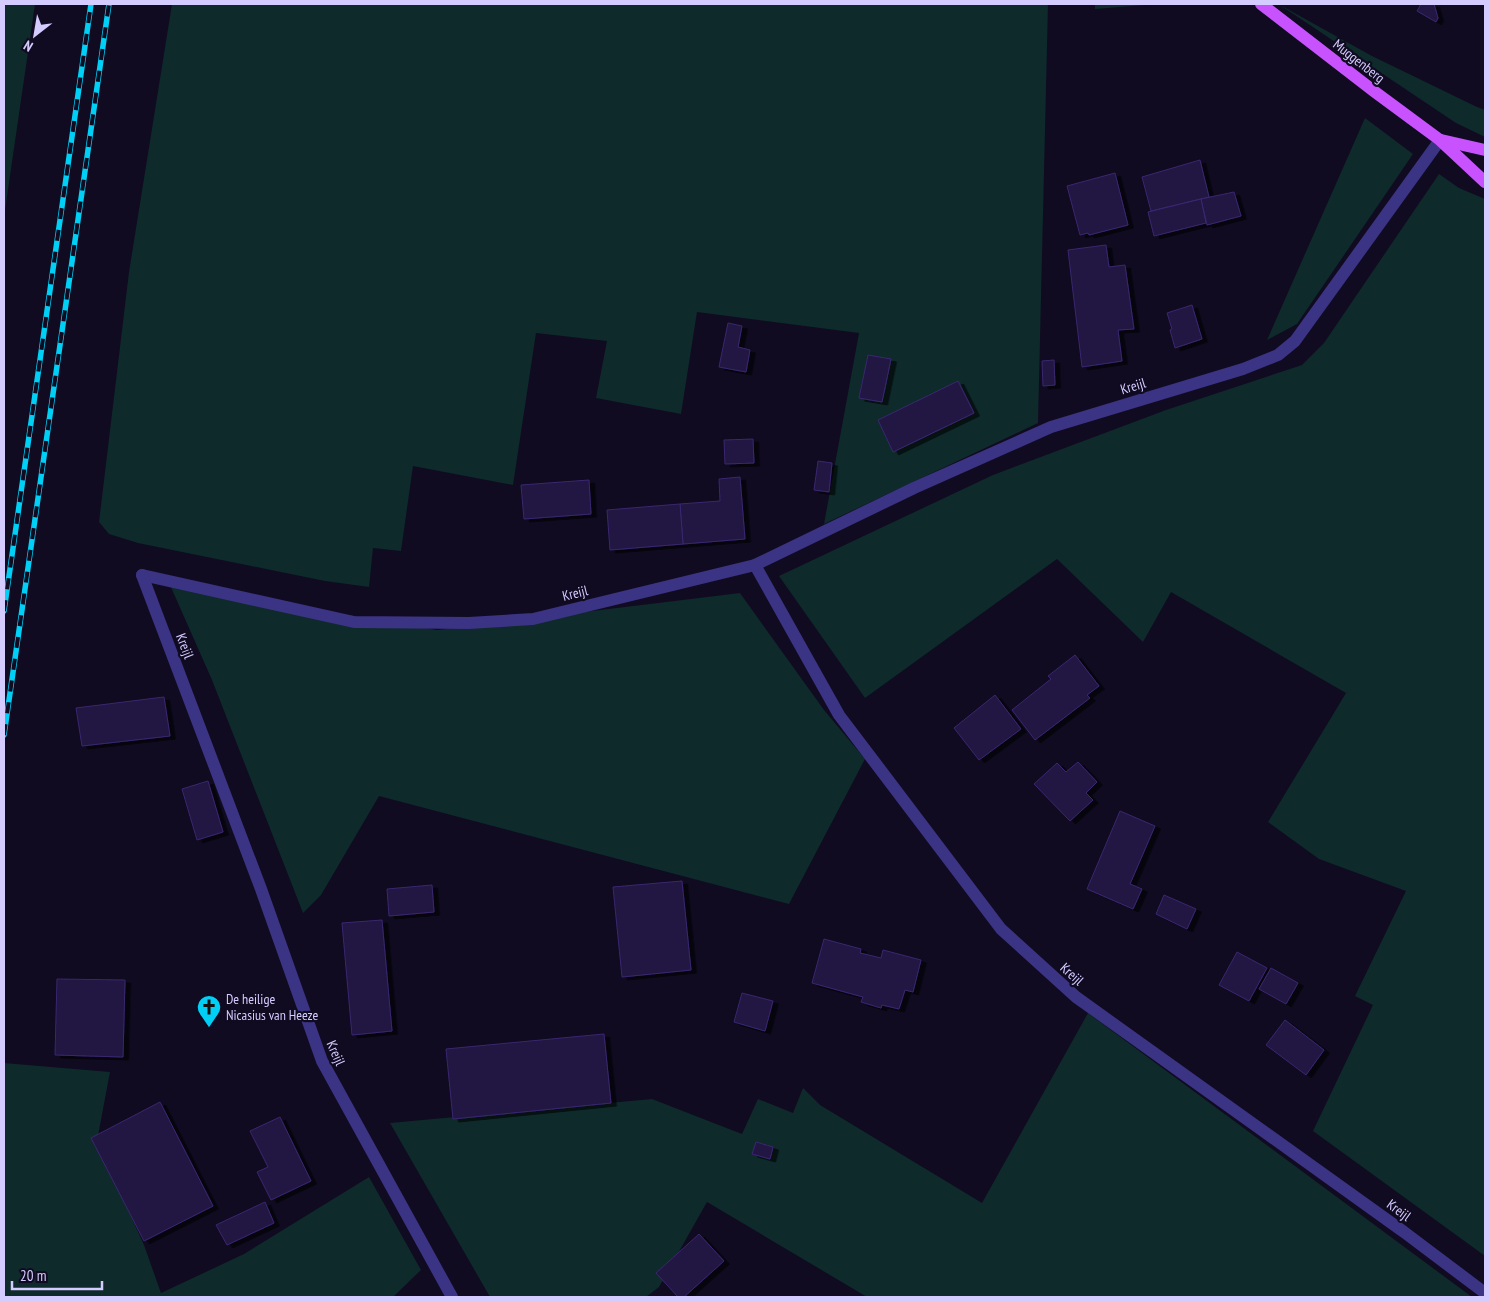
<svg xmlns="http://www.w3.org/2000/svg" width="1489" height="1301" viewBox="0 0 1489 1301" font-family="'PT Sans Narrow',sans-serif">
<defs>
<filter id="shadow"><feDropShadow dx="5.5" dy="3" stdDeviation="0" flood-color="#0009"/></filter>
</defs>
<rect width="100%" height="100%" fill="#100b21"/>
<!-- green -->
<g fill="#0e2a2b">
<path d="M4,4H35L4,217Z"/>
<path d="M172,4H1048L1038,423L824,524L859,333L697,312L681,414L596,398L607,341L536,333L513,485L413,466L401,551L373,548L369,587L325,581L138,543L109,534L99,522L129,272Z"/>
<path d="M1095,4H1157L1095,9Z"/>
<path d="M1280,5L1372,56L1477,107L1485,110V137L1456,123Z"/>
<path d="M1365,118L1413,154L1297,324L1267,340Z"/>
<path d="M1439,174L1459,188L1485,199V1256L1313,1131L1373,1005L1355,996L1406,891L1319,859L1268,822L1346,693L1171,592L1143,642L1057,559L865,698L779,576L993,475L1166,410L1302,365L1324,343Z"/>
<path d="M170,585L437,630L740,593L824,710L865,759L789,904L379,796L321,895L303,913L212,680Z"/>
<path d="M1088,1013L1472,1297H867L707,1202L659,1287L646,1297H490L390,1123L652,1099L742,1134L758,1099L793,1113L803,1088L820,1105L982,1203Z"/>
<path d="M4,1063L110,1072L97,1141L144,1245L161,1293L244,1254L369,1177L421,1270L393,1297H4Z"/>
</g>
<!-- building -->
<g fill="#221643" stroke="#3a2770" filter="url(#shadow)">
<path d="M1421,4H1434L1438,18L1436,22L1417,11Z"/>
<path d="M1200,160L1209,197L1151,211L1142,177Z"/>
<path d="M1115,173L1128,225L1089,235L1088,233L1080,235L1067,186Z"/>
<path d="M1234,192L1241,216L1207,225L1201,199Z"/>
<path d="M1201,199L1206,223L1154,236L1148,212Z"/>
<path d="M1106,245L1109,267L1125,265L1134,329L1118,330L1122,361L1082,367L1068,250Z"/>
<path d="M1192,305L1202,339L1175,348L1170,330L1172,329L1167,313Z"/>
<path d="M728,323L742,326L738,347L750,350L746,372L719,367Z"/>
<path d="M868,355L891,359L882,402L859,398Z"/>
<path d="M1054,360L1055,385L1043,386L1042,361Z"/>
<path d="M958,381L974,413L893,452L878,420Z"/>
<path d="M753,439L754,463L725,464L724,440Z"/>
<path d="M818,461L832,463L829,492L814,490Z"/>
<path d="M740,477L745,539L683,544L680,504L720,501L719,479Z"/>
<path d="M589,480L591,514L524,519L521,485Z"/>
<path d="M680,504L683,544L610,550L607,510Z"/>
<path d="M1075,655L1099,686L1087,695L1090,698L1035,740L1012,710L1051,679L1048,676Z"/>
<path d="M995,695L1021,729L979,760L954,728Z"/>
<path d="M164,697L170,736L82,746L76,708Z"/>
<path d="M1078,762L1097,782L1086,793L1093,800L1070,821L1034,784L1057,763L1066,772Z"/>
<path d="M208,781L223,832L197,840L182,789Z"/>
<path d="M1120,811L1155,826L1130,884L1142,889L1133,909L1087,889Z"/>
<path d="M682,881L691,970L622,977L613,887Z"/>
<path d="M432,885L434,912L389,916L387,889Z"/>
<path d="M1164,895L1196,909L1187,929L1156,914Z"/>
<path d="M382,920L392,1031L352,1035L342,923Z"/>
<path d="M824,939L861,949L860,953L881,958L883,950L921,960L913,992L905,990L899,1009L882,1005L881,1008L861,1002L863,997L812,983Z"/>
<path d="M1237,952L1267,968L1249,1001L1219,985Z"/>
<path d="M1271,968L1298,983L1286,1004L1259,989Z"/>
<path d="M57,979L125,980L123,1057L55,1055Z"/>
<path d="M742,993L773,1001L765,1031L734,1022Z"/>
<path d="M1285,1020L1324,1050L1306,1075L1266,1045Z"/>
<path d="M604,1034L611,1103L453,1119L446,1049Z"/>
<path d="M160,1102L213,1206L144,1241L91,1138Z"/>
<path d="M280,1117L311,1181L271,1200L257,1172L268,1167L250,1131Z"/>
<path d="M756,1142L773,1147L770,1159L752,1154Z"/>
<path d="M265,1202L274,1223L227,1245L216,1225Z"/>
<path d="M699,1234L724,1261L684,1297H678L656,1273Z"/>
</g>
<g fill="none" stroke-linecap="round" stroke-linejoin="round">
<!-- minor -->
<g stroke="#3b3383" stroke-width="12">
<path d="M755,565L839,715L1001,929L1076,997L1404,1232L1485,1293"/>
<path d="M142,575L354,622L469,623L533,619L755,565L914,488L1051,427L1243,369L1278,355L1295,341L1440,140"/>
<path d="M142,575L261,889L322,1061L452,1297"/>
</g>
<!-- major -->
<g stroke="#c952ff" stroke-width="12">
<path d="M1261,4L1375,92L1440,140L1485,182"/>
<path d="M1441,140L1485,150"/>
</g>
<!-- rail casing -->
<g stroke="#00cff6" stroke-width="5.5">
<g id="rail">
<path d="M4,611L91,4"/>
<path d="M4,735L109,4"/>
</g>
</g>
<!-- rail -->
<use href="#rail" stroke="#100b21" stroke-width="4" stroke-dasharray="11" stroke-linecap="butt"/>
</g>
<!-- icons -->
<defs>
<g id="church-pin" transform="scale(1.25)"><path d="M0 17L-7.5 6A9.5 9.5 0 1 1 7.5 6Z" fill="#00cff6" stroke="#100b21"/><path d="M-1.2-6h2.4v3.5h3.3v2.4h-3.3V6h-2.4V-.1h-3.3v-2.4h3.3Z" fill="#111"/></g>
</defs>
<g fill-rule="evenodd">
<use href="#church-pin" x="209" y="1007"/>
</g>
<g text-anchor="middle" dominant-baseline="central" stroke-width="4.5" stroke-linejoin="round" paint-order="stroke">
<!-- street labels -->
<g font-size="14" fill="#d4cbff" stroke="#100b21">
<text transform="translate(1359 61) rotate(38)">Muggenberg</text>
<text transform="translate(1133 386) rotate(-17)">Kreijl</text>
<text transform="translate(575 593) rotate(-14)">Kreijl</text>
<text transform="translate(185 646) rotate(69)">Kreijl</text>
<text transform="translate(1072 974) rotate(42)">Kreijl</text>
<text transform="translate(336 1053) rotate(66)">Kreijl</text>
<text transform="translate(1399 1210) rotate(36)">Kreijl</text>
</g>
<!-- poi labels -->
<g font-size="14" fill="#d4cbff" stroke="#100b21" text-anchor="start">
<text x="226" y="999">De heilige<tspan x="226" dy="16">Nicasius van Heeze</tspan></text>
</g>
</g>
<!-- border -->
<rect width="1489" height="1301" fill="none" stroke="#d4cbff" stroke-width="10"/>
<!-- north arrow -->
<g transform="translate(35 35) rotate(211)" stroke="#100b21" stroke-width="4" paint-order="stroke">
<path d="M0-4L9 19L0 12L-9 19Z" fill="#d4cbff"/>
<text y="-8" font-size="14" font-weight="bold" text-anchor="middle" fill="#d4cbff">N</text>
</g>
<!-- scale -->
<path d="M12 1281v8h90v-8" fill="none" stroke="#d4cbff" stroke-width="2.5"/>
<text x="20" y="1281" font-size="15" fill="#d4cbff" stroke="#100b21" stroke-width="4" paint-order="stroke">20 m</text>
</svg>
